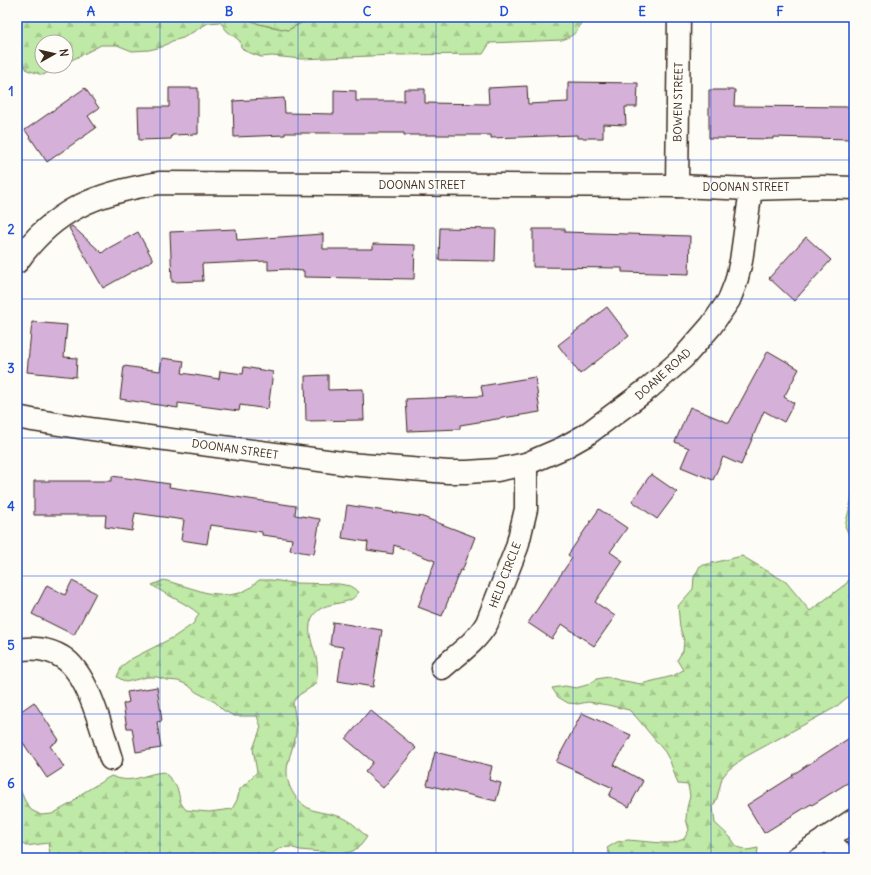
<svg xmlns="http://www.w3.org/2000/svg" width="871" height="875" viewBox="0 0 871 875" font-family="Delius,sans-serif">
<defs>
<pattern id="forest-firs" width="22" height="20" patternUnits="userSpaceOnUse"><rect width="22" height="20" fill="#bfe9a6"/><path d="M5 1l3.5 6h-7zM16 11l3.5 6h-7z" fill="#a5c88e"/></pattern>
<pattern id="wetland-marsh" width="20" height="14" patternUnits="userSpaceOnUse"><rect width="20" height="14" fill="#bfe9a6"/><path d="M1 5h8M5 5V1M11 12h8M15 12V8" fill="none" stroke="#a5c88e"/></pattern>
</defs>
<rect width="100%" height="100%" fill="#fdfcf7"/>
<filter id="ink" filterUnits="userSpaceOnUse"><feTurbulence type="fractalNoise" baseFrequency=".025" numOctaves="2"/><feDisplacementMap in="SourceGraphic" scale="8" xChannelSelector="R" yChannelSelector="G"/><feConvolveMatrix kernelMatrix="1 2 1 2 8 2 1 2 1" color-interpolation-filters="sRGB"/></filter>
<g filter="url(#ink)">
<!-- forest -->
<g fill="url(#forest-firs)" stroke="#7d8a62">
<path d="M17,17H244L259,24L288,30L312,17H584C577,30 578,34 562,40L490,43L483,54L393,55L302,59L272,56L261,57L245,51L241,47L240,41L227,31L220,22L208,23L183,38L172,41L162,47L149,50L132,51L117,45H101L66,63V42H42V66H60L43,75L27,70L22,61L21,51L17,45Z"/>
<path d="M854,482V546L845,526L851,502Z"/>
<path d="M742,556L786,582L810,611L847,583L854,570V693L844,700L836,707L745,757L728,770L722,778L717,798L713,807L715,823L731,838L737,847L747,850L758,848L757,858H611L607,848L617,842L628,840L662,843H673L684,839L689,830L686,819L687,808L690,796L688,785L678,784L670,761L665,752L637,718L629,710L608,705L588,702L578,704L568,703L558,697L552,688L565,686L576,688L587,685L597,679L608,677L619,680L641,684L673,676L683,670L677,660L683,651L684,640L680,628L678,606L693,589L694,577L700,566Z"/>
<path d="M164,580L207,593L229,595L240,593L250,588L259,580H271L294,583L339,584L350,586L359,592C357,594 355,597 352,599C343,604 329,603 320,609C304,620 310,638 315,653C318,663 318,673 316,684L299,695L293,702C294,712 297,723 296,733C295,743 290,753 288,763C284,780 292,798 308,808C317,813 330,813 341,817C351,820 359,830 367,837L361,845L353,851L343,854L300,850L290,847L280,848L266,858H46L50,854L48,843L26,846L17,841V783L25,801L31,810L41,815L52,814L72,803L81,794L111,776C134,785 141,774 164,772C170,778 176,784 178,791C181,802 178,800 186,810L209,812L232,809L237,800L240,789L257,772L253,749L261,727L257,716H234L223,710L215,702L196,692L188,685L178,681L167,680L157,677H147L126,682L117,677L122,666L131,659L174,637L193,624L199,614C185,602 167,596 152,585Z"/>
</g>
<!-- wetland -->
<path fill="url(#wetland-marsh)" stroke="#7d8a62" d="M244,17H312L288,30L259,24Z"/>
<!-- building -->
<g fill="#d5b1da" stroke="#3b2a1e">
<path d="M568,82L638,83L637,107H625L626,125L603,124V138H577V135L491,138V135H404V133H285V135L234,137L233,101L284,98L285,113L334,114V90L356,91V101H404V89H425V103L489,104L488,88L527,86L528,104L568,102Z"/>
<path d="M85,88L99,108L88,116L96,128L47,162L25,130Z"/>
<path d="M169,88H198V134L172,135L171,139L139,140L138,107H169Z"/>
<path d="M709,90H735L734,106L851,107L850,139L773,137V139L709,138Z"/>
<path d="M72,226L102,253L107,249L138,232L153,260L103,288L69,228Z"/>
<path d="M440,228L496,229L495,261L439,260Z"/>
<path d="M236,229L237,240L323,234V249H373V244L415,245L414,279L304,277V271L289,270V269L268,270V261L202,264L203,281L172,282L170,232Z"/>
<path d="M533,229H565V232L690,236L689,274L622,272V268L533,267Z"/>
<path d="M806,237L831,260L794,301L769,278Z"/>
<path d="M607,307L629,336L580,374L558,345Z"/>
<path d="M32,322L67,325L64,357L77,358L76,377L27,372Z"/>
<path d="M768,351L799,369L784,397L794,403L784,422L764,411L741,465L723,457L713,480L681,467L689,448L675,442L690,407L729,423Z"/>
<path d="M162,358L184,361L182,373L219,379L220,371L243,374L244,367L273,372L268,409L240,405L239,411L178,403V408L120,399L124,366L160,371Z"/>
<path d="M328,375V390L363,389L364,420L306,421L305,376Z"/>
<path d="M535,377L540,412L460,425V429L408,431L406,399L483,396L481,386Z"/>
<path d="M651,474L677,492L657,519L632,501Z"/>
<path d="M112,476L170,484L169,487L296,506L295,515L320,519L314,554L290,550L292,539L262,535V532L210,525L207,544L181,540L184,520L135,513L132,531L105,527L106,515H34V481H112Z"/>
<path d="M347,505L423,517L475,537L462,571L460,570L442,616L418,607L435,561L394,545L393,554L367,550L368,542L342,538Z"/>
<path d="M599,509L627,528L610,552L623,561L595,602L615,616L594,646L562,624L552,639L528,623L572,558L568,555Z"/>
<path d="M72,581L96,593L74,635L32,614L47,585L65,595Z"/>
<path d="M333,622L382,630L373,687L338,681L343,647L330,645Z"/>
<path d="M157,687L162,721L157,722L161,748L136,752L132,728H127L123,704L129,702L127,692Z"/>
<path d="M34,702L59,740L50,746L64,767L47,778L17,734V714Z"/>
<path d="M370,710L416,748L383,788L365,772L373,762L346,739Z"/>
<path d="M582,713L631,735L614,765L643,781L629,807L609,796L613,788L556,762Z"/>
<path d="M854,735V779L812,805L811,804L764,833L747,805L793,776L792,775Z"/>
<path d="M435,752L492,766L489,780L501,783L496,801L427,785Z"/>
</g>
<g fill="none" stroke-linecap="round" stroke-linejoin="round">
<!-- minor casing -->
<g stroke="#3b2a1e" stroke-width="25">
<g id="minor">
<path d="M677,186L679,17"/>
<path d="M17,262C54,209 97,193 159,183L677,186L751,189L822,187L854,188"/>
<path d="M17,417L32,420L91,429L349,464L448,472H467L497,470L526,464L563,448L586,435L649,388L683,358L711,326L729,300L736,282L741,261L751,189"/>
<path d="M17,650C32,647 49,649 62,657C88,672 102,731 111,759"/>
<path d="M442,668C458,654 476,642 487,623L517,547L526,509V464"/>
<path d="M826,838L846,858"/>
<path d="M797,858L854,820"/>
</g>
</g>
<!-- minor -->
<use href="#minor" stroke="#fdfcf7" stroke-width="22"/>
</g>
</g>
<!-- grid -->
<path fill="none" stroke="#1d4ed8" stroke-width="1" stroke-opacity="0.55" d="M160,17V858M298,17V858M436,17V858M573,17V858M711,17V858M17,160H854M17,299H854M17,438H854M17,576H854M17,714H854"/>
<g text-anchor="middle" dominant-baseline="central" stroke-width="3" stroke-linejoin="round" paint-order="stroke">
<!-- street labels -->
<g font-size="11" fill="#3b2a1e" stroke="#fdfcf7">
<text transform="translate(678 102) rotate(-89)">BOWEN STREET</text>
<text x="422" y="185">DOONAN STREET</text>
<text x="746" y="187">DOONAN STREET</text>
<text transform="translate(663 374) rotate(-42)">DOANE ROAD</text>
<text transform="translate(235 449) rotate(8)">DOONAN STREET</text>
<text transform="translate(505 575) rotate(-69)">HELD CIRCLE</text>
</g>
</g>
<!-- margin -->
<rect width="871" height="875" fill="none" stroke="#fdfcf7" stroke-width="44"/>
<!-- north arrow -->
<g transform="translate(54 54) rotate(82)"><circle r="19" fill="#fdfcf7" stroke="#afa8a0"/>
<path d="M0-3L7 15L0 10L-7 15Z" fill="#3b2a1e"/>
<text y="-6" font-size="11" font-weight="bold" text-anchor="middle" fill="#3b2a1e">N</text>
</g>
<rect x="22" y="22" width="827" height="831" fill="none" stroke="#1d4ed8" stroke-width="1.5"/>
<g font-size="13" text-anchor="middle" font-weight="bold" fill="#1d4ed8">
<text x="91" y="16">A</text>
<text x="229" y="16">B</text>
<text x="367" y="16">C</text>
<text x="504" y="16">D</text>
<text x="642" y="16">E</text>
<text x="780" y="16">F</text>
<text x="11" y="96">1</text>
<text x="11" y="234">2</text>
<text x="11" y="373">3</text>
<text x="11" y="511">4</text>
<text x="11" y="650">5</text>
<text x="11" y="788">6</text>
</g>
</svg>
